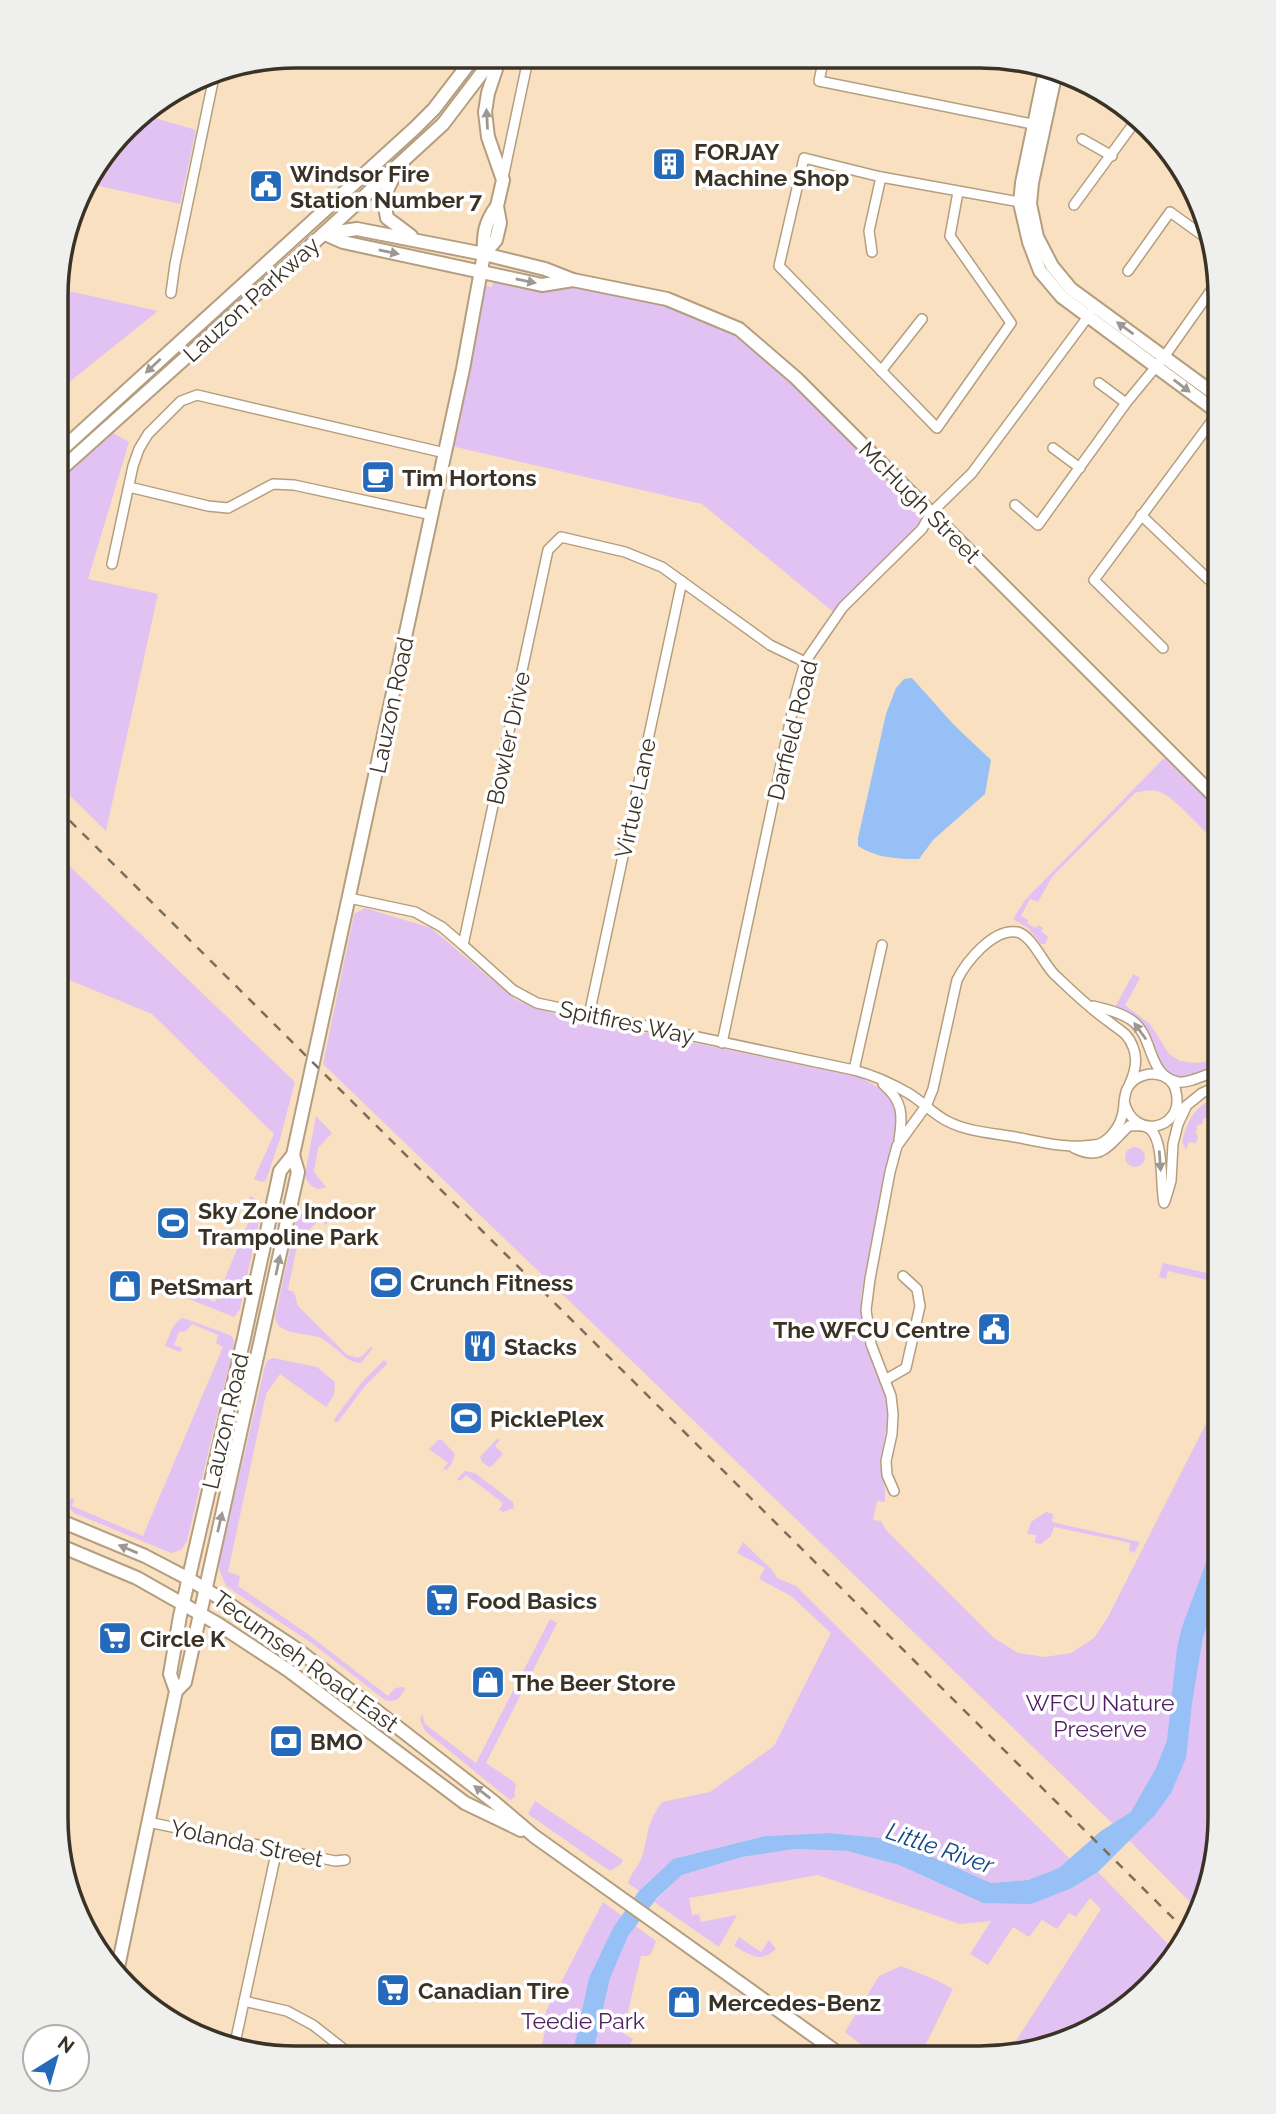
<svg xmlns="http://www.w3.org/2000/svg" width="1276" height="2114" viewBox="0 0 1276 2114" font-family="Raleway,sans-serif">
<rect width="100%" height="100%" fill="#f9e0c0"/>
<!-- green -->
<g fill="#e2c2f2">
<path d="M141,114L196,130L180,204L86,183Z"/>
<path d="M81,189L60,289L158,311L58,391V265Z"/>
<path d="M495,274L542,285L573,280L667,299L739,329L931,513L837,615L702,504L447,445L478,284L492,287Z"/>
<path d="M111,432L129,442L88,579L158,594L106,831L57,783L58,481Z"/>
<path d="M1164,758L1220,813V847C1206,834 1174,795 1157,791C1149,789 1142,791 1135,793L1052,877L1038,902L1030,899L1021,916L1028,920L1027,923L1035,928L1039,925L1043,928L1041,931L1048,937L1045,944H1041L1028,928L1013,919L1025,900Z"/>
<path d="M57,854L295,1082L280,1139L266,1180L262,1182L254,1179L274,1134L152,1014L57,975Z"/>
<path d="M365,908L431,928L516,1000L558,1015L860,1077C884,1090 896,1097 897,1126L861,1296L862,1334L887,1398L888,1419L880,1465L885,1489V1502L877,1501L873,1520L881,1521L886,1530L994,1638L1018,1653L1045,1657L1071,1653L1094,1638L1108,1617L1220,1396L1219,1834L1200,1912L1112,1823L323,1064L354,914Z"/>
<path d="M1133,974L1140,978L1125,1005L1150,1024L1169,1054L1180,1061L1194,1063L1220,1060V1070L1187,1081L1169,1079L1135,1023L1113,1011Z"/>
<path d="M1220,1096V1121L1204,1118L1202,1124L1197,1125L1196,1134L1198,1136L1196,1143L1189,1142L1186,1150L1182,1142C1189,1116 1195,1106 1220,1096Z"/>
<path d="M316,1116L332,1133L318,1148L314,1172L326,1187C315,1192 308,1185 305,1175Z"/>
<circle cx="1135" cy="1157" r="10"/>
<path d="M250,1196C258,1200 261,1203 261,1213L240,1309L234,1317L189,1299V1296L194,1293L215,1302L256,1204L249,1200Z"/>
<path d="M313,1207L329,1214L330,1219L326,1225L319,1220L298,1241L288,1290L294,1292L298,1306L346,1354L357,1358L362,1356L371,1347L373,1348L361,1363C346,1364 333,1342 318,1337C304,1332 278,1336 275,1317L297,1217L306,1209Z"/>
<path d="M1163,1263L1220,1276V1283L1168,1271L1166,1279L1159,1277Z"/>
<path d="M183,1318L230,1335L234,1340V1345L187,1541L181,1550L171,1553L74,1513C68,1508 69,1505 71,1498L74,1499L72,1506L143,1536L223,1347L216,1343L218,1335L192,1324L186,1331L179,1332L174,1345L182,1348L180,1352L165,1346C170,1336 172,1322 183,1318Z"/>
<path d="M273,1358L317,1367L335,1382L334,1395L326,1407L280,1374L266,1394L228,1572L240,1576L238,1586L305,1632L388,1696L395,1688L403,1687L405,1689C400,1698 396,1703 385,1700L313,1644L226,1586L219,1569V1561L265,1366L268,1360Z"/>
<path d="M384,1360L387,1362V1364L365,1386L338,1422H334L335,1418L362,1382Z"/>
<path d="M497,1439L500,1440L495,1446L503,1454L492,1466L489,1467L482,1462L480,1457Z"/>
<path d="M438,1440H442L455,1454L452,1463L447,1470L443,1469L448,1463L429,1449Z"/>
<path d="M465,1471L475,1473L513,1502L514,1508L503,1512L499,1510L503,1503L466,1475L460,1481L457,1479Z"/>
<path d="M1046,1512L1053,1514L1052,1522L1140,1542L1134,1553L1129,1551L1130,1543L1054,1527L1051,1536L1041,1544L1035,1543L1036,1535L1027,1534L1031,1522Z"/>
<path d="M743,1542L773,1571L777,1578L796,1586L1070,1859L1059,1868L1028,1880L991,1883L892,1839L830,1833L765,1836L673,1859L639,1891L628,1883C631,1872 640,1865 643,1854C649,1831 647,1823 662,1802L710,1792L774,1746L831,1633L791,1596L759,1579L765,1568L737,1553Z"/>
<path d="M550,1619L557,1623L486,1763L514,1782L516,1786L514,1794L516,1796L510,1800L425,1731L420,1720L422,1714L425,1724L476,1763Z"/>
<path d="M535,1801L623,1860L621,1864L610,1871L528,1814Z"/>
<path d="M795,1849L847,1851L899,1865L983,1903L1072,1888L1098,1872L1172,1948L1157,1974L1071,2040L1008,2053L1101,1909L1090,1898L1076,1917L1069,1913L1057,1929L1042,1920L1029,1937L1013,1927L988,1965L970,1954L991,1921L960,1924L818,1875L689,1898L692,1915L699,1914L701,1922L737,1915L719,1947L654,1902L682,1875L742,1857Z"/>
<path d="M603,1902L656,1941L651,1954L648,1956H641L623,2033L633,2039L628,2048L633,2051L631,2057H539L546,2027V2011Z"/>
<path d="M739,1937L761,1952L769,1940L776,1949C759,1964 752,1955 734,1946Z"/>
<path d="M901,1966L936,1980L953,1989L919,2058H877L845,2032L879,1976Z"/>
</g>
<!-- water -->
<g fill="#97c0f6">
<path d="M912,678L954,725L991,760L985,794L933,840L919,859C898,859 876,858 858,846V838L886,714L896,688L904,679Z"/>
<path d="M1220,1525V1586L1203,1637L1192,1703L1186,1758L1171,1793L1154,1816L1098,1872L1072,1888L1031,1904L983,1903L899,1865L847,1851L795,1849L742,1857L682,1875L657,1898L628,1936L610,1978L592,2057H572L589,1978L613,1928L639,1891L673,1859L765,1836L830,1833L892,1839L991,1883L1028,1880L1059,1868L1101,1831L1131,1812L1156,1768L1167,1740L1177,1648L1182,1627Z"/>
</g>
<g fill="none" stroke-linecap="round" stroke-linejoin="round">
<!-- street casing -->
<g stroke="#b49e7f" stroke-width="12">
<g id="street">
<path d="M824,58L819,81L1037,125"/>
<path d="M1082,139L1112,156"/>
<path d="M503,178L526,69"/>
<path d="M958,192L950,236L1011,323L937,428L779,266L804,158L881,177L1025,203"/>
<path d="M1074,205L1137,119"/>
<path d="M872,252L869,231L881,177"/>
<path d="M1128,271L1170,212L1209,240"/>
<path d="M171,293L175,264L215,72"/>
<path d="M881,371L922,319"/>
<path d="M1099,383L1126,403"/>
<path d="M1053,448L1080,468"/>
<path d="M129,487L208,506L228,508L273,484L294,485L432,515"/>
<path d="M1015,505L1038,525L1126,403L1164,357L1217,282"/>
<path d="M1141,515L1208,579L1220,563"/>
<path d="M112,564L133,466L139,449L148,434L181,401L197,395L445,453"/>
<path d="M1163,648L1094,580L1220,410"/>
<path d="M349,898L415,912L442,927L463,945L513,990L537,1003L854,1070C873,1075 891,1083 908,1093C922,1101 933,1114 947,1121C968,1132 992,1133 1015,1137C1041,1142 1067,1149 1094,1145C1107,1144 1119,1128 1122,1116C1125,1107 1123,1098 1127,1089C1133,1076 1150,1071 1163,1076C1169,1079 1175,1085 1176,1092C1185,1129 1133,1142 1124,1101"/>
<path d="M463,945L548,550L561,537L625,552L662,567L770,645L805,662"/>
<path d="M1093,1006C1107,1009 1123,1013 1134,1022C1154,1039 1148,1076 1178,1082C1188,1084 1209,1073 1220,1070"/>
<path d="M589,1015L682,581"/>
<path d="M722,1043L796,694L805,662L843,607L922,529L931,513L972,473L1090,314"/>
<path d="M854,1070L882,945"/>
<path d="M883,1084C903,1101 903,1115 899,1140"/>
<path d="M1181,1110L1202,1093L1220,1085"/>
<path d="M1074,1148C1103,1162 1109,1144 1129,1126C1137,1126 1145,1124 1151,1130C1164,1143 1160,1184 1164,1203"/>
<path d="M1165,1201L1171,1181L1173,1144L1178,1124L1186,1107"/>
<path d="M885,1380L906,1368L920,1306L917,1289L903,1276"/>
<path d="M894,1491L887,1475L886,1461L892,1434L893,1414L891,1396L871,1344L866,1310L870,1279L890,1172L897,1146L926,1106L933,1089L957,980C966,962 993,928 1017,932C1032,935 1044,965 1055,975C1072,991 1089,1008 1108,1021C1119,1030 1128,1033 1133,1047C1138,1059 1135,1072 1130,1083"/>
<path d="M148,1822L335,1861L345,1860"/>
<path d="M244,2001L287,2011L313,2025L350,2054L349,2056"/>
<path d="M235,2043L277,1849"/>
</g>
</g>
<!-- secondary casing -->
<g stroke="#b49e7f" stroke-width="16">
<g id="secondary">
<path d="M1045,72L1022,183L1020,203L1029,242L1040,271L1062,297L1220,414"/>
<path d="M1055,76L1032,183L1030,204L1037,237L1052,266L1071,289L1220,398"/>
<path d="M398,169C387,189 382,195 387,218L411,236"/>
<path d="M324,234L357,229L484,254L545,269L573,280L667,299L739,329L796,378L1220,802"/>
<path d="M325,234L343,242L542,285L573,280"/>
<path d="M484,254L496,240L500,223L497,206L503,180L488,137L485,112L488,93L500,57"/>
<path d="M58,453L415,128L434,109L474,57"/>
<path d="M58,472L309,247L443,124L494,57"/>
<path d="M56,1519L145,1556L189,1579L221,1599L298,1650L494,1802L534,1836L845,2058"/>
<path d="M56,1544L137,1578L218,1624L288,1670L465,1803L521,1830"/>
<path d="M176,1691L185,1682L298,1172L293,1155"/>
<path d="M118,1967L176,1691L170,1674L180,1616L244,1338L280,1171L293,1155L463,369L484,254C483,234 485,222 497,206"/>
</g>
</g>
<!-- street -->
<use href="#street" stroke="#fff" stroke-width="9"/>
<!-- secondary -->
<use href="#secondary" stroke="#fff" stroke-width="12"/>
<!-- rail -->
<path stroke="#7b6d5a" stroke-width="2.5" stroke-dasharray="9 9" stroke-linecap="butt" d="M57,808L1188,1933"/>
</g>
<!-- one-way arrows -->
<defs><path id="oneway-solid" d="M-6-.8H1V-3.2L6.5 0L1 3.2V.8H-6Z" transform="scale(1.75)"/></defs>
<g fill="#9d9892">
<use href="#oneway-solid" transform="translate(487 119) rotate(-93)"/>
<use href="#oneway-solid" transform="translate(389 252) rotate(12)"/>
<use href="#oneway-solid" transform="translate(526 281) rotate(12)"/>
<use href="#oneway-solid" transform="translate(1125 328) rotate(-144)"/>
<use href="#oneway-solid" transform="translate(153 366) rotate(137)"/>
<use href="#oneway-solid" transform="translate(1182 386) rotate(37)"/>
<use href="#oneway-solid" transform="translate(1140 1031) rotate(-126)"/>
<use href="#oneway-solid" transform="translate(1160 1161) rotate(86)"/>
<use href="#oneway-solid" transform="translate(278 1265) rotate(-78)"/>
<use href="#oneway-solid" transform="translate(220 1522) rotate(-77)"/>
<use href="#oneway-solid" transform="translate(128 1549) rotate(-157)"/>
<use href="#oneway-solid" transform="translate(482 1792) rotate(-142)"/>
</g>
<!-- icons -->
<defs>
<g id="building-square" transform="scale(1.75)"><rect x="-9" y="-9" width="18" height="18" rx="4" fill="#256aba" stroke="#fff"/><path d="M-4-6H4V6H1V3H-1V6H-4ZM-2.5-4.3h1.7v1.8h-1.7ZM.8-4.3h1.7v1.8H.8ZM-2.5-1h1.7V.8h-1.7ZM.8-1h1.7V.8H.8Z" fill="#fff"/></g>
<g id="civic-square" transform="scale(1.75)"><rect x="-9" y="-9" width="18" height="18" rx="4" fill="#256aba" stroke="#fff"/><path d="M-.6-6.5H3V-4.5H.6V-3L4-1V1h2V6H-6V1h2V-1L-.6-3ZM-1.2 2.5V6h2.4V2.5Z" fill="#fff"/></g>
<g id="cafe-square" transform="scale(1.75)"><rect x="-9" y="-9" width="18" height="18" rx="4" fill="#256aba" stroke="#fff"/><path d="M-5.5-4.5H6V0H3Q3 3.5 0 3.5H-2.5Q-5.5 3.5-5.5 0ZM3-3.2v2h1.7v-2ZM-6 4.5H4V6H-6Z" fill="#fff"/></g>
<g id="stadium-square" transform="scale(1.75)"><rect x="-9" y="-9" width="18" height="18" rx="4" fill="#256aba" stroke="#fff"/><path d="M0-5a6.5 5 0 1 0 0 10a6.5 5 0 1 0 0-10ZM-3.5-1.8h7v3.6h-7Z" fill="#fff"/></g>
<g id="shop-square" transform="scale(1.75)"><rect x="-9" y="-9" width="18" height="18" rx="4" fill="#256aba" stroke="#fff"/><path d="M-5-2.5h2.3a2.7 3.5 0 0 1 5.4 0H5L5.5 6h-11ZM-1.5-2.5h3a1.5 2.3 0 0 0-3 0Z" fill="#fff"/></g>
<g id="restaurant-square" transform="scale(1.75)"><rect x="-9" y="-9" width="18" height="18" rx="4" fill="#256aba" stroke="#fff"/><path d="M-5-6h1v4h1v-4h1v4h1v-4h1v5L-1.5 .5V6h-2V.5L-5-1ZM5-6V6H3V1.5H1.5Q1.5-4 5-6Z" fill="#fff"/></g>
<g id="supermarket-square" transform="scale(1.75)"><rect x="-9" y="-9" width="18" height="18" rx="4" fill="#256aba" stroke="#fff"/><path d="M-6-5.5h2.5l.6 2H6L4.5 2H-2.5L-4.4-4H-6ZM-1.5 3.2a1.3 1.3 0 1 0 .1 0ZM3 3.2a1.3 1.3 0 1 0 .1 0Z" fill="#fff"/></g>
<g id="bank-square" transform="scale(1.75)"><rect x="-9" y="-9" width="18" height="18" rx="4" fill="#256aba" stroke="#fff"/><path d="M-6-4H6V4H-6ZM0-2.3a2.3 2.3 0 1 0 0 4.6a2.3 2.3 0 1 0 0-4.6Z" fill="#fff"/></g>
</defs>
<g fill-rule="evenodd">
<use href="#building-square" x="669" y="164"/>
<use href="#civic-square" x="266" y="186"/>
<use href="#cafe-square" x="378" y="477"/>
<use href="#stadium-square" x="173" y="1223"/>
<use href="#stadium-square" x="386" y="1282"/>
<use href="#shop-square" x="125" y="1286"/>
<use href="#civic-square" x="994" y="1329"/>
<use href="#restaurant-square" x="480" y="1346"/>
<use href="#stadium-square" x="466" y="1418"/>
<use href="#supermarket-square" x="442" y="1600"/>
<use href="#supermarket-square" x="115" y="1638"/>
<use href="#shop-square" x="488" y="1682"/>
<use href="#bank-square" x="286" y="1741"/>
<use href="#supermarket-square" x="393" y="1990"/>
<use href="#shop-square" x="684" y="2002"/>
</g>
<g text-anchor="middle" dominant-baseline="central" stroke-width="7" stroke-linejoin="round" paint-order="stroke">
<!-- poi labels -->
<g font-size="23" font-weight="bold" fill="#3b3226" stroke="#fff" text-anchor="start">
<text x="694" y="151">FORJAY<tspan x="694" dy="26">Machine Shop</tspan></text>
<text x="290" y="173">Windsor Fire<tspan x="290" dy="26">Station Number 7</tspan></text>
<text x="402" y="477">Tim Hortons</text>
<text x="198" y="1210">Sky Zone Indoor<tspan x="198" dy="26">Trampoline Park</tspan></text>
<text x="410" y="1282">Crunch Fitness</text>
<text x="150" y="1286">PetSmart</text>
<text x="970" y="1329" text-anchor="end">The WFCU Centre</text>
<text x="504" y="1346">Stacks</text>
<text x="490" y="1418">PicklePlex</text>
<text x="466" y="1600">Food Basics</text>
<text x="140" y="1638">Circle K</text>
<text x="512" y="1682">The Beer Store</text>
<text x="310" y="1741">BMO</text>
<text x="418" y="1990">Canadian Tire</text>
<text x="708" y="2002">Mercedes-Benz</text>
</g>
<!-- street labels -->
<g font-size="23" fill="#3b3226" stroke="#fff">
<text transform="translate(251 299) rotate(-42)">Lauzon Parkway</text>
<text transform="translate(920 502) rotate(45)">McHugh Street</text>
<text transform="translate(391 705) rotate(-78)">Lauzon Road</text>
<text transform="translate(792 730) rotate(-76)">Darfield Road</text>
<text transform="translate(508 738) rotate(-78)">Bowler Drive</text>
<text transform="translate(635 798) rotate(-78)">Virtue Lane</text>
<text transform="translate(627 1022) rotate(12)">Spitfires Way</text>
<text transform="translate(225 1421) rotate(-77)">Lauzon Road</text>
<text transform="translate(306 1661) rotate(36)">Tecumseh Road East</text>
<text transform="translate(247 1843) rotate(12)">Yolanda Street</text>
</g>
<!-- park labels -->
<g font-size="23" fill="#4f1f62" stroke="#fff">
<text x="1100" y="1702">WFCU Nature<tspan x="1100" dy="26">Preserve</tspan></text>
<text x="583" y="2020">Teedie Park</text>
</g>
<!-- water labels -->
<g font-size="24" font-style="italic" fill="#114988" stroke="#fff">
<text transform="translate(940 1848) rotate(19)">Little River</text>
</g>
</g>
<!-- crop -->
<path d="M0 0H1276V2114H0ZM296 68H980A228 228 0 0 1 1208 296V1818A228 228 0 0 1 980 2046H296A228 228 0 0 1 68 1818V296A228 228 0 0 1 296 68Z" fill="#efefee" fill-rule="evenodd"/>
<path fill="none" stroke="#3b3226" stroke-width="3.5" d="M296 68H980A228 228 0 0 1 1208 296V1818A228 228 0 0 1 980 2046H296A228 228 0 0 1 68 1818V296A228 228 0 0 1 296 68Z"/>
<!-- north arrow -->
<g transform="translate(56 2058) rotate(37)"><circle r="33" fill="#ffffff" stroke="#b1ada8" stroke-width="2"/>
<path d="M0-5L12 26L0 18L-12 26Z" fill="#256aba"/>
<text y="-10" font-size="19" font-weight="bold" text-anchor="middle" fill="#3b3226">N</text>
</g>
</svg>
